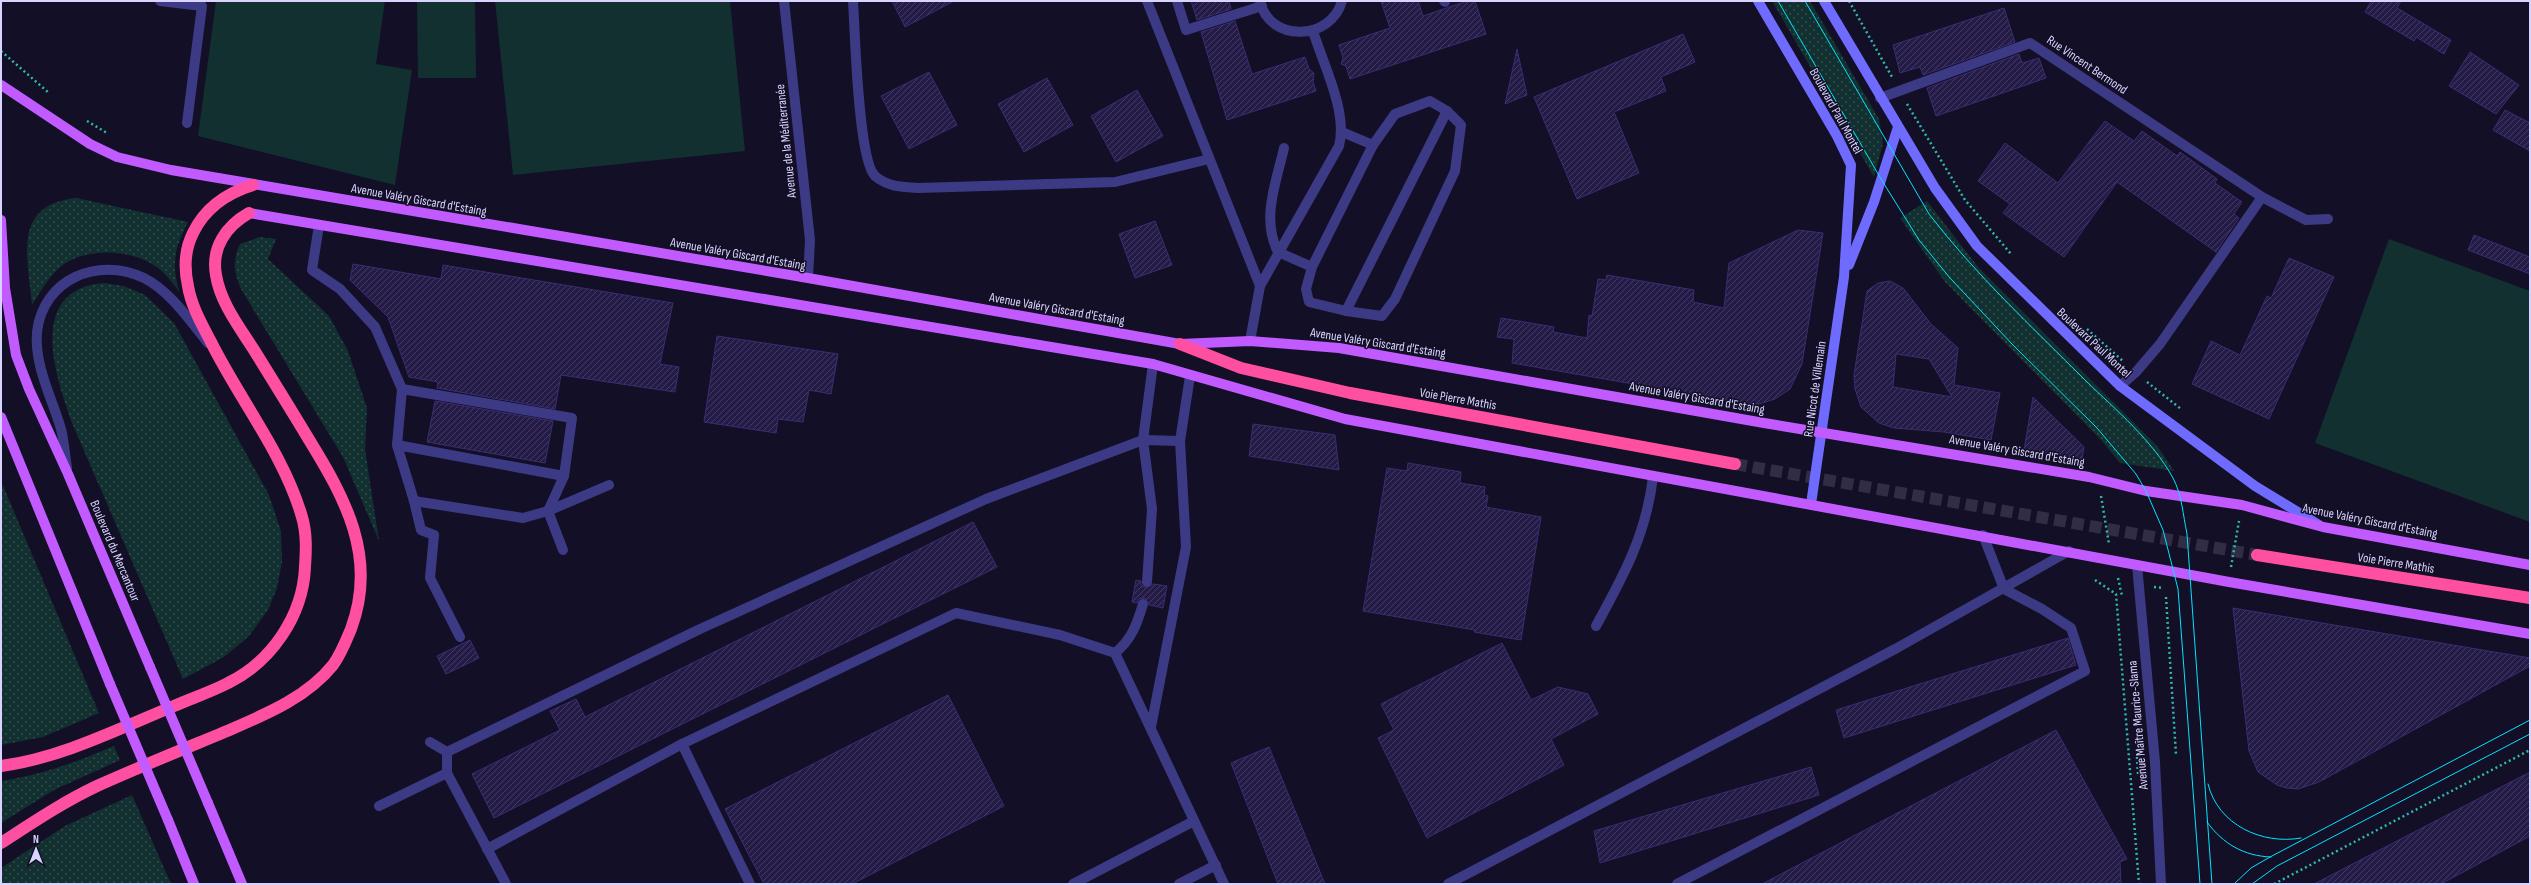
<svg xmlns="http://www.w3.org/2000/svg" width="2531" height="885" viewBox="0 0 2531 885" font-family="'Sofia Sans Condensed',sans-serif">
<defs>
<pattern id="grass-dots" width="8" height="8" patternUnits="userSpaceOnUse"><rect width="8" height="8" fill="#12302f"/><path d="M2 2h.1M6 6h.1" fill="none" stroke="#344d4e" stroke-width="1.8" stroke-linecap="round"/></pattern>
<pattern id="building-hatch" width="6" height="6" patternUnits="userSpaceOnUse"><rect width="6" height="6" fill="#241b47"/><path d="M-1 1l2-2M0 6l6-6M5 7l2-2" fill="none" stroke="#433b63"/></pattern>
</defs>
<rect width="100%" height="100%" fill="#130f26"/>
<!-- grass -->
<g fill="url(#grass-dots)">
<path d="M1772,1H1810L1879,119L1883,143L1874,177Z"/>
<path d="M76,198L188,222C175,248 171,262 179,291C173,284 166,274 158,268C133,249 90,247 64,264C50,274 41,291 32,305C28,258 11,205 76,198Z"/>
<path d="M1927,201L1978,267L2158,447L2174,471L2120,463L2101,440L1945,282L1900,218Z"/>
<path d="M260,237L276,239L268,259L329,316L348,351L367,408L365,449L379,541L343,457L241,289C234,272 232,261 240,244Z"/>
<path d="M104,283L124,286L145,295L174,323L269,495L281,531L282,562L277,588L268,610L249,636L224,657L183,679L72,423C55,376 26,289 104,283Z"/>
<path d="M1,481L99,713L43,737L1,745Z"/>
<path d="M114,746L120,760L54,790L1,823V781C41,775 77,762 114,746Z"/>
<path d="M132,795L171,884H1V868L65,826Z"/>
</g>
<!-- pitch -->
<g fill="#12302f">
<path d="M216,1H385L376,64L412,70L395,185L198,136Z"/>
<path d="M417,1H475L476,78H418Z"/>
<path d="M495,1H730L745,151L513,175Z"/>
<path d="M2389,239L2530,291V522L2315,443Z"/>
</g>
<!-- building -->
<g fill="url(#building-hatch)" stroke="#3b2d73" fill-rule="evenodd">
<path d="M892,1H954L905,27Z"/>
<path d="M1191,1H1229L1231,9L1197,20Z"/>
<path d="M1381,1H1418L1423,16L1467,1H1475L1486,34L1350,79L1346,66L1341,64L1343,58L1339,45L1390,28Z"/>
<path d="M2371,1H2401L2397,8L2451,40L2444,54L2416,37L2414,41L2365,12Z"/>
<path d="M2004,8L2015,42L1923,75L1920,67L1900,73L1893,45Z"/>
<path d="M1235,21L1252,74L1305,57L1309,69L1314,73L1313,82L1316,91L1227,120L1201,32Z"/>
<path d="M1683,34L1695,62L1661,77L1666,91L1614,112L1639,173L1577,199L1534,97Z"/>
<path d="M1517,49L1527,95L1505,104Z"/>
<path d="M2470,52L2519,85L2496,114L2449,86Z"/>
<path d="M2019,54L2022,63L2039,58L2046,78L1936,116L1927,88Z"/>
<path d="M929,72L957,125L909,149L881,96Z"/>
<path d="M1047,78L1073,125L1024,152L998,104Z"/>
<path d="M1137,90L1163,136L1116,162L1091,116Z"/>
<path d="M2505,110L2530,123V151L2493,130Z"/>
<path d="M2105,121L2134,141L2142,131L2177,156L2180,152L2217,179L2215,183L2242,202L2234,214L2239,218L2216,252L2117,182L2064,257L2003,213L2010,204L1978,181L2005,143L2058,183Z"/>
<path d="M1155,221L1172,265L1135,278L1119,234Z"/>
<path d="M1798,230L1823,233L1802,364L1790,389L1775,399L1759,404L1743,403L1512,363L1514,339L1497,337L1501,318L1554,327L1553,332L1587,338L1589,315L1592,316L1598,279L1606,280L1607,275L1694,290L1693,302L1724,308L1729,263Z"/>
<path d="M2474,235L2530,257V274L2468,250Z"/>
<path d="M2289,258L2334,277L2269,419L2192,384L2211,341L2240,355L2267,296L2271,298Z"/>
<path d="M353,264L441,279L443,265L673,303L660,364L679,367L675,392L561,375L555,409L437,388L438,382L409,377L388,317L350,280Z"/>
<path d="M1890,281L1903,288L1931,324L1958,348L1954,385L2000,393L1991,440L1944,432L1894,428L1879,423L1861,407L1855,389L1854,375L1867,291L1878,283ZM1896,354L1929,359L1952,397L1893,387Z"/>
<path d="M717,336L838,354L831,394L809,390L803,422L778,419L776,433L704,422Z"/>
<path d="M2033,397L2084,447L2082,459L2024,450Z"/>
<path d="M435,401L553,421L545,463L427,442Z"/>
<path d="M1253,424L1335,435L1339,470L1249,456Z"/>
<path d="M1408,463L1461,472L1460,483L1485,487L1484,495L1488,496L1486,507L1541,517L1521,640L1474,632L1475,630L1363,611L1387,468L1407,471Z"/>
<path d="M973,522L997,567L494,818L472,774L560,730L550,711L576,699L585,717Z"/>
<path d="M1136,580L1141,581V585L1146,588L1153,584L1167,586L1163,608L1149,605L1145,598L1139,599L1137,603L1132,602Z"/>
<path d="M2233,608L2530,658V666L2319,782L2298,789L2287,788L2277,785L2258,772L2249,751Z"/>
<path d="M2068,638L2076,665L1844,738L1836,710Z"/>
<path d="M470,640L479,658L446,674L437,656Z"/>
<path d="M1502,643L1531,700L1558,687L1588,694L1598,714L1551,739L1564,765L1427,838L1378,738L1394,730L1381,704Z"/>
<path d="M948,695L1004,806L852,884H764L725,809Z"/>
<path d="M2056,730L2127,859L2120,862L2121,884H1762Z"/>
<path d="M1269,747L1325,884H1278L1231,763Z"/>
<path d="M1811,767L1819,795L1600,863L1594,831Z"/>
<path d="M2530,772V836L2441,884H2314Z"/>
</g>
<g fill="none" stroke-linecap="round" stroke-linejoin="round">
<!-- highway-tunnel -->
<path stroke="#312d47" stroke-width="12" stroke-dasharray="12 6" stroke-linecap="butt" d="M1735,464L2257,555"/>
<!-- path -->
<g stroke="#2fb8b0" stroke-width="2.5" stroke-dasharray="2 3" stroke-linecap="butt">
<path d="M1849,1L1892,77"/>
<path d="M1,51L49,93"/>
<path d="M1907,104L1965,200L2011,254"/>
<path d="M87,121L107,133"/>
<path d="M2087,329L2124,362"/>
<path d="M2147,382L2181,409"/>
<path d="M2101,496L2109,544"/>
<path d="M2231,567L2239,521"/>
<path d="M2118,578L2122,596"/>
<path d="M2095,580L2116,594L2139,884"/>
<path d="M2154,587L2164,588"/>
<path d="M2166,597L2176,755"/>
<path d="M2137,757L2138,774"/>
<path d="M2274,884L2530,750"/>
</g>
<!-- lane -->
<g stroke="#3d3a85" stroke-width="10">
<path d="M1444,1L1445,2"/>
<path d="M1880,98L2030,43L2262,197L2306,220L2328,219"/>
<path d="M1342,132L1373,145"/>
<path d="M1284,148C1276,183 1261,219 1278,252L1312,267L1306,289L1309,302L1346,311L1382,316L1395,299L1455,171L1461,125L1447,111L1430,101L1395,114L1373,145L1312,267"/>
<path d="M319,225L312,270L340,289L375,327L402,389L397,445L414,501L421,530L434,535L430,578L460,637"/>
<path d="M1346,311L1447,111"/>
<path d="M2120,386L2136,372L2160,344L2262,197"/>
<path d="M402,389L572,418L564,476L548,511L563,550"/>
<path d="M397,445L564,476"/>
<path d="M67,468C65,455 64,441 61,429C52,398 34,365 37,332C43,279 98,256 144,278C170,291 190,321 208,343"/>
<path d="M414,501L523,518L548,511L609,485"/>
<path d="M1147,582L1152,509L1143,440L1153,364"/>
<path d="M1596,626C1624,575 1646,535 1653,477"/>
<path d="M1115,653C1132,639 1137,624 1143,604"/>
<path d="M1151,727L1186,547L1180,441L1190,376"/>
<path d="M430,742L447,752"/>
<path d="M379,806L447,773"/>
<path d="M487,849L682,744"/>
<path d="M506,884L447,773V752L700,629L986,499L1143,440L1180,441"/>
<path d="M750,884L682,744L956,613L1060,635L1115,653L1224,884"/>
<path d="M1073,884L1194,821"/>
<path d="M1179,884L1216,865"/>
<path d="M1448,884L1897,648L2069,551"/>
<path d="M1677,884L2085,671L2071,628L2042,609L2004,589L1983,535"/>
</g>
<!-- street -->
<g stroke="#3d3a85" stroke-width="10">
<path d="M160,1L202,6L187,123"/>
<path d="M784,1L810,240L808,278"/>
<path d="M853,1C855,30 858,160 875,176C888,187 902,187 918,188L1115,182L1209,159"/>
<path d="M1147,1L1260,286L1250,341"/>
<path d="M1177,1L1186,30L1262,6"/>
<path d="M1260,1C1269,43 1331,41 1342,1"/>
<path d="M1260,286L1339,146C1348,112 1323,64 1313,31"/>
<path d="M2137,565L2155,762L2161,884"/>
</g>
<!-- secondary -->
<g stroke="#6f6bff" stroke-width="10">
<path d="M1758,1L1837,136L1851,165L1844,277L1811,504"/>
<path d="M1824,1L1935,188L1977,246L2120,386L2255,486L2319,525"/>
<path d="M1849,265L1874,202L1898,127"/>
</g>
<!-- primary -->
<g stroke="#c25bff" stroke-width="10">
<path d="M1,85L90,144L117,157L171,170L808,278L1180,344L1250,341L1339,348L1764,423L2089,477L2146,491L2242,505L2323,527L2530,565"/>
<path d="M249,213L1153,364L1345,419L2229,582L2530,634"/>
<path d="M1,220L5,288L16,355L29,389L68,474L150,667"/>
<path d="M1,417L110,684"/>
<path d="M208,803L242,884"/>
<path d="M168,820L194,884"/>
</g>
<!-- highway -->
<g stroke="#ff4fa3" stroke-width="12">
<path d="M1180,344L1241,368L1350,393L1735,464"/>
<path d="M2257,555L2530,598"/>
<path d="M1,766C61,758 118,729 174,706C192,698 211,692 228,683C271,662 303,616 305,567C306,551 307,534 302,517C284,454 239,399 210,340C201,323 191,305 188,286C184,268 185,249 193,233C205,208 227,193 253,185"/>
<path d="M1,843C32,823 63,802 97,786C137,768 179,751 220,734C259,717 305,700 333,665C341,654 346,641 351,629C378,557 345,498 308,438C290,408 272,379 254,350C240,328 220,302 216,275C211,248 226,226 249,213"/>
</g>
<!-- tram -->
<g stroke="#00e5ff" stroke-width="1">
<path d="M1778,1L1881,179L1919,240L1950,278L2013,345L2097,428L2136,474L2146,491L2163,530L2178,589L2200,884"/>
<path d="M1805,1L1929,214C1976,275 2032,327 2086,381C2117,411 2152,440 2173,478C2182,495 2183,515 2187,534L2212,884"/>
<path d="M2208,784C2218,825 2262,845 2301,838"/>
<path d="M2207,822C2223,844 2244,856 2271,857"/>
<path d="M2234,884L2251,868L2270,857L2530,720"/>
<path d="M2252,884L2277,866L2530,734"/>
</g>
<!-- primary-bridge -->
<g stroke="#c25bff" stroke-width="10">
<path d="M150,667L208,803"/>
<path d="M110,684L168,820"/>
</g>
</g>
<g text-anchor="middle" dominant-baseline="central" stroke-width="3" stroke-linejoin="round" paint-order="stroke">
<!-- street labels -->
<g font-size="13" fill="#d9d4ff" stroke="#130f26">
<text transform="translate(2087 65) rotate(34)">Rue Vincent Bermond</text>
<text transform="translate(1836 111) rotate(61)">Boulevard Paul Montel</text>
<text transform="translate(786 141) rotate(-96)">Avenue de la Méditerranée</text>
<text transform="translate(419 200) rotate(10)">Avenue Valéry Giscard d'Estaing</text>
<text transform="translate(738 254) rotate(10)">Avenue Valéry Giscard d'Estaing</text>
<text transform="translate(1057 309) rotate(10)">Avenue Valéry Giscard d'Estaing</text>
<text transform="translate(1378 343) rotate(9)">Avenue Valéry Giscard d'Estaing</text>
<text transform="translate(2094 343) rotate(43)">Boulevard Paul Montel</text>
<text transform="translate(1815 389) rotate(-82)">Rue Nicot de Villemain</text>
<text transform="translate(1697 398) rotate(10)">Avenue Valéry Giscard d'Estaing</text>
<text transform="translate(1458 399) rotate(10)">Voie Pierre Mathis</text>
<text transform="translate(2017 451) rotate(10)">Avenue Valéry Giscard d'Estaing</text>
<text transform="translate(2370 521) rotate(11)">Avenue Valéry Giscard d'Estaing</text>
<text transform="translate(115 551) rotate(67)">Boulevard du Mercantour</text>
<text transform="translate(2396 563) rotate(9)">Voie Pierre Mathis</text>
<text transform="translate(2138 725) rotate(-95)">Avenue Maître Maurice-Slama</text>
</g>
</g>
<!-- border -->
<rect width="2531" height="885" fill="none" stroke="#d9d4ff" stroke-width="4"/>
<!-- north arrow -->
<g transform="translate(36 849)" stroke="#130f26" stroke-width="3" paint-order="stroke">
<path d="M0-3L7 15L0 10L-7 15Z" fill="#d9d4ff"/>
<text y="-6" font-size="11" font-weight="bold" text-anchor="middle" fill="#d9d4ff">N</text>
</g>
</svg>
